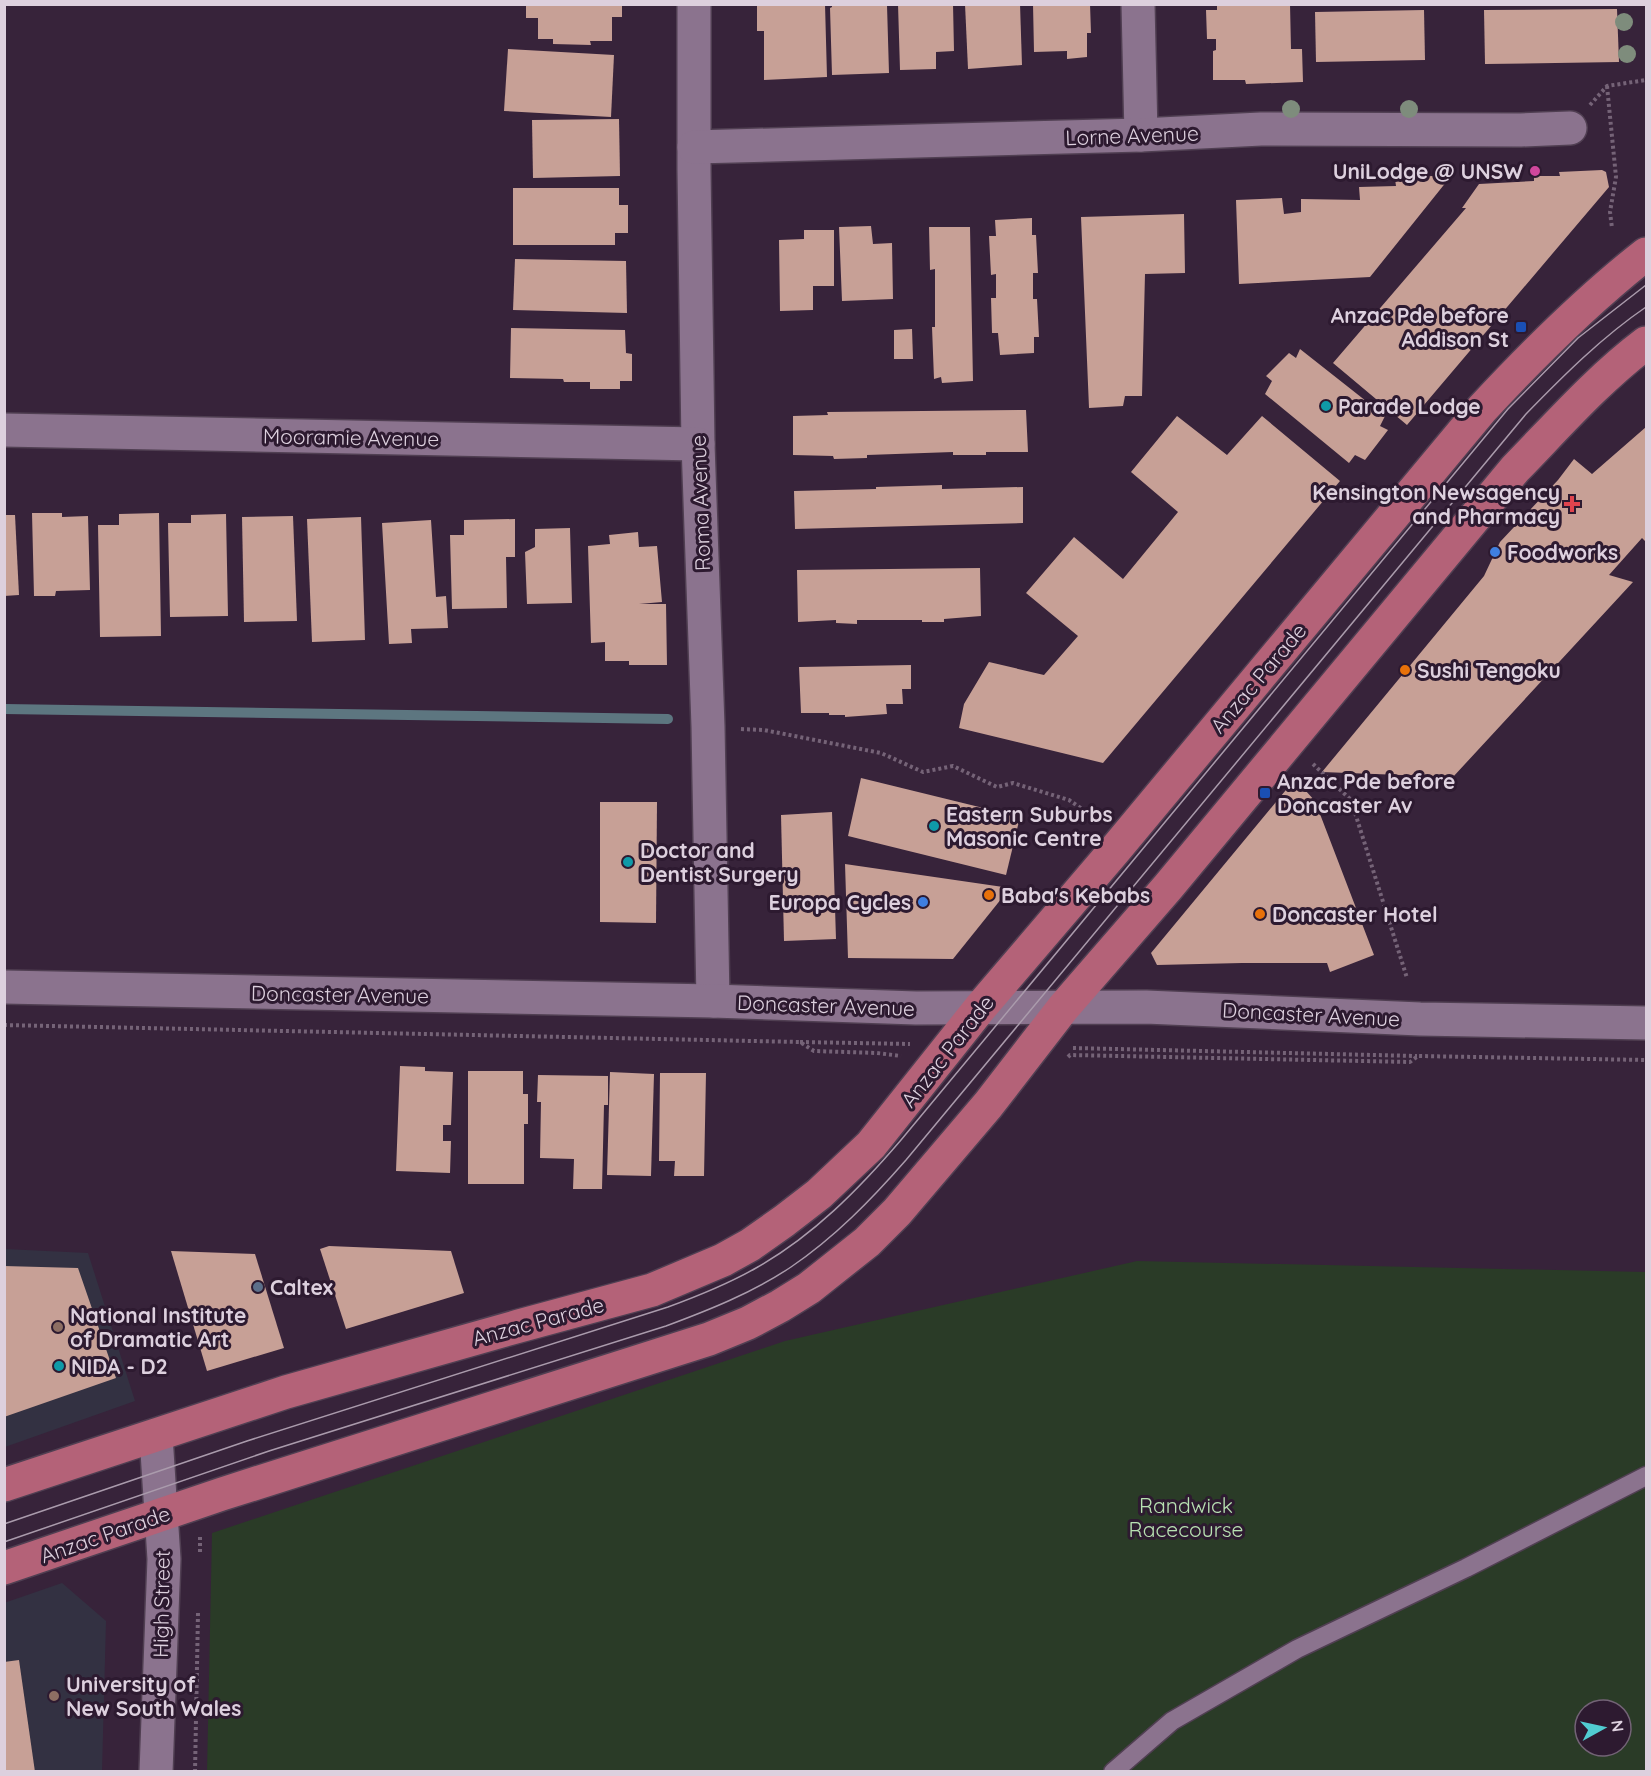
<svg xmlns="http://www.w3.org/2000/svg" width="1651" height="1776" viewBox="0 0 1651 1776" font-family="Quicksand,sans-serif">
<rect width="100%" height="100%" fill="#37233a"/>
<!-- education -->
<g fill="#333142">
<path d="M5,1249L88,1253L135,1401L5,1447Z"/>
<path d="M62,1583L106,1621L102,1771H5L4,1603Z"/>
</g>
<!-- green -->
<path fill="#2a3b27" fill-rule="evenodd" d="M1137,1261L1646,1272V1771L207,1772L212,1533L785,1341ZM1585,1710H1621V1746H1585Z"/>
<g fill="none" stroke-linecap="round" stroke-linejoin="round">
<!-- stream -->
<path stroke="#5d7680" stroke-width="10" d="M4,709L668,719"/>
</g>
<!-- building -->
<g fill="#c7a096">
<path d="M526,4H622V17H612V41H590L591,45L553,44V39H538V18H526Z"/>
<path d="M757,4H825L827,77L764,80V31H757Z"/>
<path d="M832,4L887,5L889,73L832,75L830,8L832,7Z"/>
<path d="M898,4H953L954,51L936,52V69L900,70Z"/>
<path d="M965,4H1020L1022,65L968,69Z"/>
<path d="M1033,4H1090L1091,33H1087V57L1067,59V51L1034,52Z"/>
<path d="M1217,4H1290L1291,49H1302L1303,82L1246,84L1245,80H1213V51L1216,50V39H1207L1206,10H1217Z"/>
<path d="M1617,9L1619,62L1485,64L1484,10Z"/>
<path d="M1424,10L1425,60L1316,62L1315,12Z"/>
<path d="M508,49L614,55L611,117L504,111Z"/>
<path d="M619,119L620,176L533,178L532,120Z"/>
<path d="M1602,170L1606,172L1609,187L1407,425L1333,363L1466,208H1462L1479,184L1534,181V176H1560L1559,172Z"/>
<path d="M1445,175L1447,181L1370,277L1239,284L1236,200L1282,198L1284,214L1301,212V199L1360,200L1359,187L1396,186L1395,179Z"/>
<path d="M513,188H619V205H628V233H615V245H513Z"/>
<path d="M1184,214L1185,273L1145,274L1142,396H1125L1123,406L1089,408L1081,217Z"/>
<path d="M1032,218V235H1036L1038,273H1033V299H1037L1039,337H1034V353L1000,355L998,333H992L991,298H996V274L991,275L989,236H996L995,220Z"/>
<path d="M871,226L873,244L892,243L893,299L842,301L839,227Z"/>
<path d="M929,227H970L973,381L942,383L941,377L934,379L932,327H935V269L930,270Z"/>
<path d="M804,230H834V286H813V310L780,311L779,240L804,239Z"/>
<path d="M515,259L626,261L627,313L513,310Z"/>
<path d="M511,328L625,330L626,353L632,354V381H620V389H590V382H564L563,379L510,378Z"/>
<path d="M912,329L913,359H894V330Z"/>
<path d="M1300,349L1385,416L1380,426L1388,430L1365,460L1355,455L1349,463L1265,394L1272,381L1266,376L1289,353L1296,358Z"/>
<path d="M1026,410L1028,452H986V455H953V452L867,455V458L834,459L833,456L793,455V416L828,415L827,412Z"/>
<path d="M1177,416L1227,455L1262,416L1340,481L1103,763L959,728L964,704L989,662L1044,675L1078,636L1026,593L1074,537L1123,579L1178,512L1131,472Z"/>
<path d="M1646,427V542L1642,538L1609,575L1633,582L1453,777L1322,772L1484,576L1500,542L1558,480L1574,459L1592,474Z"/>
<path d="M942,485V489L1023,487V523L795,529L794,491L876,489V487Z"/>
<path d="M32,513H62V517L88,516L90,590L56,591L55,596H34Z"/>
<path d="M159,513L161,636L100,637L98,525H119V514Z"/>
<path d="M226,514L228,616L170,617L168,523H191V515Z"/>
<path d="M4,515H15L19,595L4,596Z"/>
<path d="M293,516L297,621L244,622L242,517Z"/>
<path d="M361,517L365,640L312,642L307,519Z"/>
<path d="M515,519V557H506L507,608L452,609L450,535H464V520Z"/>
<path d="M431,520L436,597L446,596L448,628L411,629L412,643L389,644L382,523Z"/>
<path d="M570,528L572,603L527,604L525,552L535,547V529Z"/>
<path d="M638,532L639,547L657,546L662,602L639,604H666L667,665H629V661H605V642L591,643L588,546L610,544L609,535Z"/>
<path d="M980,568L981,616L944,619V622H922V620H857V624L836,623V620L798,622L797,570Z"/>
<path d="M911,665V689H902L903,704H886L887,714L845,717V715H829V713H801L799,667Z"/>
<path d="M861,778L1020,817L1006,875L848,836Z"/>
<path d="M1295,779L1315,801L1374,955L1330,972L1327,963H1242L1157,965L1151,953Z"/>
<path d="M600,802H657L656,923L600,922Z"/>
<path d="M832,812L836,939L784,941L781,815Z"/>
<path d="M845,864L1010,888L953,959L848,958Z"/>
<path d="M400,1066L425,1067V1071L453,1072L451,1125H443V1141H451L450,1173L396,1171Z"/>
<path d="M468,1071H523V1094H528V1124H524V1184H468Z"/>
<path d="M610,1072L654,1074L651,1176L607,1175Z"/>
<path d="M660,1073H706L704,1176H674L675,1161H659Z"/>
<path d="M538,1075L608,1076V1105H604L602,1189H573L574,1159L540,1158L541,1102H537Z"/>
<path d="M329,1246L451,1251L464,1293L346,1329L320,1249Z"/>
<path d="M171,1251L255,1254L284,1348L207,1371Z"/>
<path d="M4,1266L78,1268L116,1378L4,1417V1371H6L4,1360Z"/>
<path d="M19,1660L35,1772H4V1662Z"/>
</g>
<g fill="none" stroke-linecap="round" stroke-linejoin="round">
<!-- lane casing -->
<g stroke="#503f52" stroke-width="21">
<path id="lane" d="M1113,1772L1172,1721L1297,1649L1466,1568L1646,1476"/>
</g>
<!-- street casing -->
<g stroke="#503f52" stroke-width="36">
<g id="street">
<path d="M694,4V170L698,444L708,726L713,1001"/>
<path d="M1138,4L1141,135"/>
<path d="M694,147L1141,135L1261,129L1521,130L1570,128"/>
<path d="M4,430L698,444"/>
</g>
</g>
<!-- secondary casing -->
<g stroke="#503f52" stroke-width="36">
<g id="secondary">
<path d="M4,987L713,1001L916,1008L1146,1007L1420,1019L1646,1023"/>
<path d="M156,1436L164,1559L156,1772"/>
</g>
</g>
<!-- primary casing -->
<g stroke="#503f52" stroke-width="36">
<g id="primary">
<path d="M4,1485L286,1392L519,1326L652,1290L723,1260L750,1245L784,1221L819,1194L871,1145L980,1008L1115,850L1482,409C1534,353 1587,300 1646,254"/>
<path d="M4,1568L222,1494L709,1339L748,1323L780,1306L809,1288L867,1242L897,1212L988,1105L1063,1008L1168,887L1515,469C1557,426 1598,379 1646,343"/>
</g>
</g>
<!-- path -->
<g stroke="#756377" stroke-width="4" stroke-dasharray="3 3" stroke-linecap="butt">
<path d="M1607,86L1616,177L1610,212L1612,228"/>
<path d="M1590,105L1607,86L1646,80"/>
<path d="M741,729L764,730L881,753L923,772L953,766L997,787L1013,783L1069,800L1091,815"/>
<path d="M1313,764L1351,800L1407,978"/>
<path d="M4,1025L800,1042L814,1051L877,1053L901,1056"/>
<path d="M800,1042L910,1044"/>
<path d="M1073,1048L1417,1056"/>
<path d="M1068,1057L1070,1055L1410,1062L1418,1056L1646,1060"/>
<path d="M200,1552V1535"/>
<path d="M195,1772L198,1613"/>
</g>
<!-- lane -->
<use href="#lane" stroke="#8b738e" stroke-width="18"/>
<!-- street -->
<use href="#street" stroke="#8b738e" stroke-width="33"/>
<!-- secondary -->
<use href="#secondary" stroke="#8b738e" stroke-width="33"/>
<!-- primary -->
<use href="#primary" stroke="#b46278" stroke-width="33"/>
<!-- tram -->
<g stroke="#aa9bac" stroke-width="1.5">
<path d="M4,1524L247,1441L668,1307C698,1296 728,1284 756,1268C813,1236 859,1189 901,1140L1508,409L1578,338L1646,285"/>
<path d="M4,1542L269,1451L666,1326C709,1310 752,1293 791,1267C835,1237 871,1200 906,1160L1526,414C1563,376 1602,337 1646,307"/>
</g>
</g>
<!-- trees -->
<g fill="#7e8c7c">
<circle cx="1624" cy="22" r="9"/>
<circle cx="1627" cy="54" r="9"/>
<circle cx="1291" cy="109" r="9"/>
<circle cx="1409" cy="109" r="9"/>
</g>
<!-- markers -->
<circle fill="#d1479c" stroke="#2d1a30" stroke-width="2" cx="1535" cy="171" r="6"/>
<g fill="#1a4fb4" stroke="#2d1a30" stroke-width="2">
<rect x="1515" y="321" width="12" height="12" rx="3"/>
<rect x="1259" y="787" width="12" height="12" rx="3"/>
</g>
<g fill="#0f9aa8" stroke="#2d1a30" stroke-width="2">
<circle cx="1326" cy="406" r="6"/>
<circle cx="934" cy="826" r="6"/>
<circle cx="628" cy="862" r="6"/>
<circle cx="59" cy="1366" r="6"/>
</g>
<path fill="#e0444e" stroke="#2d1a30" stroke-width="2" d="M1569 495h6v6h6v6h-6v6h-6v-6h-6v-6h6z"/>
<g fill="#3f7fe0" stroke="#2d1a30" stroke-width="2">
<circle cx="1495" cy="552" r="6"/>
<circle cx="923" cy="902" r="6"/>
</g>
<g fill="#e8710a" stroke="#2d1a30" stroke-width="2">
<circle cx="1405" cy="670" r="6"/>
<circle cx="989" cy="895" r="6"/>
<circle cx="1260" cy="914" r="6"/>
</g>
<circle fill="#5c6f8a" stroke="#2d1a30" stroke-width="2" cx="258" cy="1287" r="6"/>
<g fill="#8d6e63" stroke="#2d1a30" stroke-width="2">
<circle cx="58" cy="1327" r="6"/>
<circle cx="54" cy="1696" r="6"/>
</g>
<g text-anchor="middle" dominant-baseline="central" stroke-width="6" stroke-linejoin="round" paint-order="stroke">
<!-- street labels -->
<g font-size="21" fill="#ddd0de" stroke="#2d1a30">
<text transform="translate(1132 135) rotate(-2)">Lorne Avenue</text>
<text transform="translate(351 437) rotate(1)">Mooramie Avenue</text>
<text transform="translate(700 503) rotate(-92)">Roma Avenue</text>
<text transform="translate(1258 678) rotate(-50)">Anzac Parade</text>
<text transform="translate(340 994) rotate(1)">Doncaster Avenue</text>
<text transform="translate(826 1005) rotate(2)">Doncaster Avenue</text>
<text transform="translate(1311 1014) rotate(3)">Doncaster Avenue</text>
<text transform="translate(947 1051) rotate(-52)">Anzac Parade</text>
<text transform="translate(538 1321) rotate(-15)">Anzac Parade</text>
<text transform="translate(105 1534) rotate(-19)">Anzac Parade</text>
<text transform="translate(161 1604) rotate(-89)">High Street</text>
</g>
<!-- poi labels -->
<g font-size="21" font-weight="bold" fill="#ddd0de" stroke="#2d1a30" text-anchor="start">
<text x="1523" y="171" text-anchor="end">UniLodge @ UNSW</text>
<text x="1509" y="315" text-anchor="end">Anzac Pde before<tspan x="1509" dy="24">Addison St</tspan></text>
<text x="1338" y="406">Parade Lodge</text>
<text x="1560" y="492" text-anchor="end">Kensington Newsagency<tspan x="1560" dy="24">and Pharmacy</tspan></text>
<text x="1507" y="552">Foodworks</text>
<text x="1417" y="670">Sushi Tengoku</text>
<text x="1277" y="781">Anzac Pde before<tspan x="1277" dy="24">Doncaster Av</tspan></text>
<text x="946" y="814">Eastern Suburbs<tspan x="946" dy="24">Masonic Centre</tspan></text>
<text x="640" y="850">Doctor and<tspan x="640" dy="24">Dentist Surgery</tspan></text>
<text x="1001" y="895">Baba's Kebabs</text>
<text x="911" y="902" text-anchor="end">Europa Cycles</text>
<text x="1272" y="914">Doncaster Hotel</text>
<text x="270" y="1287">Caltex</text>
<text x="70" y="1315">National Institute<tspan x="70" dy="24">of Dramatic Art</tspan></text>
<text x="71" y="1366">NIDA - D2</text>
<text x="66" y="1684">University of<tspan x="66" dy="24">New South Wales</tspan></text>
</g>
<!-- park labels -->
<g font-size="21" fill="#b8e2b2" stroke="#2d1a30">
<text x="1186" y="1505">Randwick<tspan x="1186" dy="24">Racecourse</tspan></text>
</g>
</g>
<!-- border -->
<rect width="1651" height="1776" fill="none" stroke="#ddd0de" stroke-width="12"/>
<!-- north arrow -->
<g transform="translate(1603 1728) rotate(82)"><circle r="28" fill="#2d1a30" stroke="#736376" stroke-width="1.5"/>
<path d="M0-4.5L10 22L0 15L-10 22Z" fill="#51ccd1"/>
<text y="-9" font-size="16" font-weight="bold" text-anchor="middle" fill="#ddd0de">N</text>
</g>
</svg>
